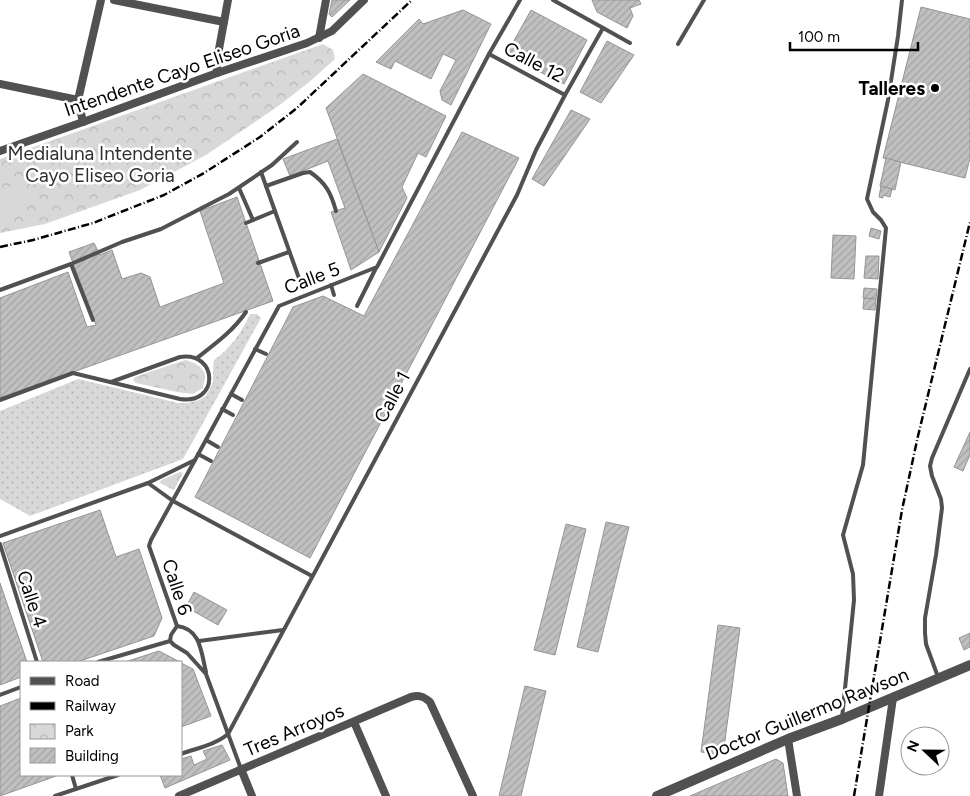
<svg xmlns="http://www.w3.org/2000/svg" width="970" height="796" viewBox="0 0 970 796" font-family="Figtree,sans-serif">
<defs>
<pattern id="grass-dots" width="8" height="8" patternUnits="userSpaceOnUse" patternTransform="scale(1.25)"><rect width="8" height="8" fill="#d8d8d8"/><path d="M2 2h.1M6 6h.1" fill="none" stroke="#b8b8b8" stroke-width="1.8" stroke-linecap="round"/></pattern>
<pattern id="park-crowns" width="20" height="18" patternUnits="userSpaceOnUse" patternTransform="scale(1.25)"><rect width="20" height="18" fill="#d8d8d8"/><path d="M2 6a3 3 0 1 1 6 0M12 15a3 3 0 1 1 6 0" fill="none" stroke="#b8b8b8"/></pattern>
<pattern id="building-hatch" width="6" height="6" patternUnits="userSpaceOnUse" patternTransform="scale(1.25)"><rect width="6" height="6" fill="#c0c0c0"/><path d="M-1 1l2-2M0 6l6-6M5 7l2-2" fill="none" stroke="#a3a3a3"/></pattern>
</defs>
<rect width="100%" height="100%" fill="#fff"/>
<!-- grass -->
<path fill="url(#grass-dots)" d="M250,314H257L261,318L183,459L30,516L0,499V411L78,379L178,403H188L199,400L206,396L213,382V370L214,360C230,349 242,332 250,314Z"/>
<!-- park -->
<g fill="url(#park-crowns)">
<path d="M323,44L333,50L335,59L308,83L277,107L206,155L140,190L45,224L0,233V159Z"/>
<path d="M185,360C193,362 203,366 205,375C206,379 203,385 203,388L193,394L177,392L136,383L133,380L135,377Z"/>
<path d="M180,472L183,473L174,490L160,483L161,480Z"/>
</g>
<!-- garden -->
<path fill="#d8d8d8" d="M20,185L25,209L0,214V189Z"/>
<!-- building -->
<g fill="url(#building-hatch)" stroke="#959595">
<path d="M332,0H350L332,17L329,14Z"/>
<path d="M592,0H639L641,4L630,8L633,16L627,28L597,12Z"/>
<path d="M921,7L970,19V158L965,178L883,158Z"/>
<path d="M463,10L491,24L451,105L442,100L440,91L456,60L443,54L431,79L395,61L391,69L376,62L419,19L423,24Z"/>
<path d="M531,10L587,40L564,84L506,55Z"/>
<path d="M607,41L634,55L601,103L580,92Z"/>
<path d="M363,74L446,116L426,157L418,153L402,187L407,198L379,252L326,108Z"/>
<path d="M571,110L590,119L544,186L532,179Z"/>
<path d="M462,132L519,158L310,558L195,497L293,307L323,296L364,316Z"/>
<path d="M337,139L379,252L351,270L331,212L345,208L328,161L290,176L283,159Z"/>
<path d="M886,158L901,162L895,190L880,186Z"/>
<path d="M881,186L892,189L890,197L883,195V198L879,197Z"/>
<path d="M237,197L273,301L0,398V298L68,272L87,327L96,325L69,252L94,243L100,255L112,250L122,279L141,273L150,277L160,307L224,283L200,211Z"/>
<path d="M871,228L881,231L879,239L869,236Z"/>
<path d="M833,235L856,236L854,279L831,278Z"/>
<path d="M866,256H879L878,279L864,278Z"/>
<path d="M864,288L877,289L876,299L863,298Z"/>
<path d="M864,298L876,299L875,310L863,309Z"/>
<path d="M970,432V455L963,471L954,467Z"/>
<path d="M100,510L116,557L139,549L162,618L154,636L77,662H43L3,543Z"/>
<path d="M606,522L629,527L598,652L577,647Z"/>
<path d="M566,524L586,529L555,655L534,650Z"/>
<path d="M0,583L27,662H21V677L0,685Z"/>
<path d="M194,592L227,610L218,625L186,607Z"/>
<path d="M718,625L740,628L723,755L701,752Z"/>
<path d="M970,633V647L964,650L959,638Z"/>
<path d="M159,651L180,662H125Z"/>
<path d="M181,663L193,669L211,716L181,727Z"/>
<path d="M525,686L546,691L521,796H499Z"/>
<path d="M21,698V775H59L0,796V706Z"/>
<path d="M222,745L230,760L165,788L160,775H181V759L191,756L194,765L207,759L203,751Z"/>
<path d="M776,759L783,763L788,796H690Z"/>
</g>
<g fill="none" stroke-linecap="round" stroke-linejoin="round">
<!-- service -->
<g stroke="#515151" stroke-width="4">
<path d="M553,0L630,43"/>
<path d="M678,44L704,0"/>
<path d="M489,54L565,95"/>
<path d="M261,172L300,281"/>
<path d="M266,186L303,173L310,172C326,183 331,193 336,211"/>
<path d="M239,188L253,220"/>
<path d="M246,223L275,211"/>
<path d="M258,263L289,252"/>
<path d="M331,285L334,295"/>
<path d="M0,290L71,264"/>
<path d="M357,306L376,268"/>
<path d="M93,320L71,264L122,242L161,229L229,194L272,165L297,142"/>
<path d="M255,349L266,354"/>
<path d="M197,358C215,344 233,331 246,312"/>
<path d="M231,394L242,400"/>
<path d="M0,400L73,373L180,399C220,405 218,351 180,357L111,382"/>
<path d="M222,409L233,415"/>
<path d="M206,440L218,447"/>
<path d="M198,454L211,461"/>
<path d="M195,460L151,540L149,546L177,626L171,635L170,641L174,645L187,653L206,674L241,769"/>
<path d="M148,483L173,501L312,576"/>
<path d="M0,536L148,483L195,460L279,306L377,267L489,54L520,0"/>
<path d="M0,544L37,662"/>
<path d="M177,626C201,629 201,652 206,672"/>
<path d="M199,641L283,630"/>
<path d="M98,662L170,641"/>
<path d="M938,677L926,644L925,633V618L936,555L942,508L941,499L932,476L930,466L932,458L970,369"/>
<path d="M0,695L21,687"/>
<path d="M842,718L854,600L853,574L843,535L863,465L886,228L881,220L873,212L867,199L888,100L898,36L902,0"/>
<path d="M181,754C197,748 215,745 228,734L517,195L536,150L565,95L603,28"/>
<path d="M72,775L76,789"/>
<path d="M55,796L118,775"/>
</g>
<!-- minor -->
<g stroke="#515151" stroke-width="8">
<path d="M114,0L224,22"/>
<path d="M319,38L326,0"/>
<path d="M217,73V60L228,0"/>
<path d="M0,84L78,100"/>
<path d="M83,122L78,100L101,0"/>
<path d="M0,151L83,122L217,73L307,43L332,31L364,0"/>
<path d="M354,722L386,796"/>
<path d="M788,739L797,796"/>
<path d="M241,769L252,796"/>
<path d="M179,796L411,697C419,695 423,696 430,702L473,796"/>
<path d="M879,796L893,698"/>
</g>
<!-- tertiary -->
<path stroke="#515151" stroke-width="10" d="M657,796L788,739L842,719L970,665"/>
<!-- rail -->
<g stroke="#000" stroke-width="2.5" stroke-dasharray="8 2.5 1 2.5" stroke-linecap="butt">
<path d="M0,247L33,240L93,223L164,195L204,173L260,137L297,108L412,0"/>
<path d="M854,796L902,510L918,436L970,222"/>
</g>
</g>
<!-- markers -->
<circle fill="#000" stroke="#fff" stroke-width="2" cx="935" cy="88" r="5"/>
<g text-anchor="middle" dominant-baseline="central" stroke-width="5" stroke-linejoin="round" paint-order="stroke">
<!-- street labels -->
<g font-size="19" fill="#000" stroke="#fff">
<text transform="translate(534 62) rotate(28)">Calle 12</text>
<text transform="translate(182 70) rotate(-19)">Intendente Cayo Eliseo Goria</text>
<text transform="translate(312 278) rotate(-21)">Calle 5</text>
<text transform="translate(392 397) rotate(-62)">Calle 1</text>
<text transform="translate(177 587) rotate(72)">Calle 6</text>
<text transform="translate(32 599) rotate(72)">Calle 4</text>
<text transform="translate(807 714) rotate(-22)">Doctor Guillermo Rawson</text>
<text transform="translate(294 730) rotate(-23)">Tres Arroyos</text>
</g>
<!-- poi labels -->
<g font-size="19" font-weight="bold" fill="#000" stroke="#fff" text-anchor="end">
<text x="925" y="88">Talleres</text>
</g>
<!-- park labels -->
<g font-size="19" fill="#2f2f2f" stroke="#fff">
<text x="100" y="153">Medialuna Intendente<tspan x="100" dy="22">Cayo Eliseo Goria</tspan></text>
</g>
</g>
<!-- legend -->
<rect x="20" y="661" width="162" height="115" fill="#ffffff" stroke="#999999"/>
<rect x="30" y="677" width="25" height="8" fill="#515151" stroke="#999999"/>
<text x="65" y="686" font-size="15" fill="#000000">Road</text>
<rect x="30" y="702" width="25" height="8" fill="#000000" stroke="#999999"/>
<text x="65" y="711" font-size="15" fill="#000000">Railway</text>
<rect x="30" y="724" width="25" height="15" fill="url(#park-crowns)" stroke="#999999"/>
<text x="65" y="736" font-size="15" fill="#000000">Park</text>
<rect x="30" y="748" width="25" height="15" fill="url(#building-hatch)" stroke="#999999"/>
<text x="65" y="761" font-size="15" fill="#000000">Building</text>
<!-- north arrow -->
<g transform="translate(925 751) rotate(292)"><circle r="24" fill="#ffffff" stroke="#999999"/>
<path d="M0-4L9 19L0 12L-9 19Z" fill="#000000"/>
<text y="-8" font-size="14" font-weight="bold" text-anchor="middle" fill="#000000">N</text>
</g>
<!-- scale -->
<path d="M790 42v8h128v-8" fill="none" stroke="#000000" stroke-width="2.5"/>
<text x="798" y="42" font-size="15" fill="#000000" stroke="#ffffff" stroke-width="4" paint-order="stroke">100 m</text>
</svg>
